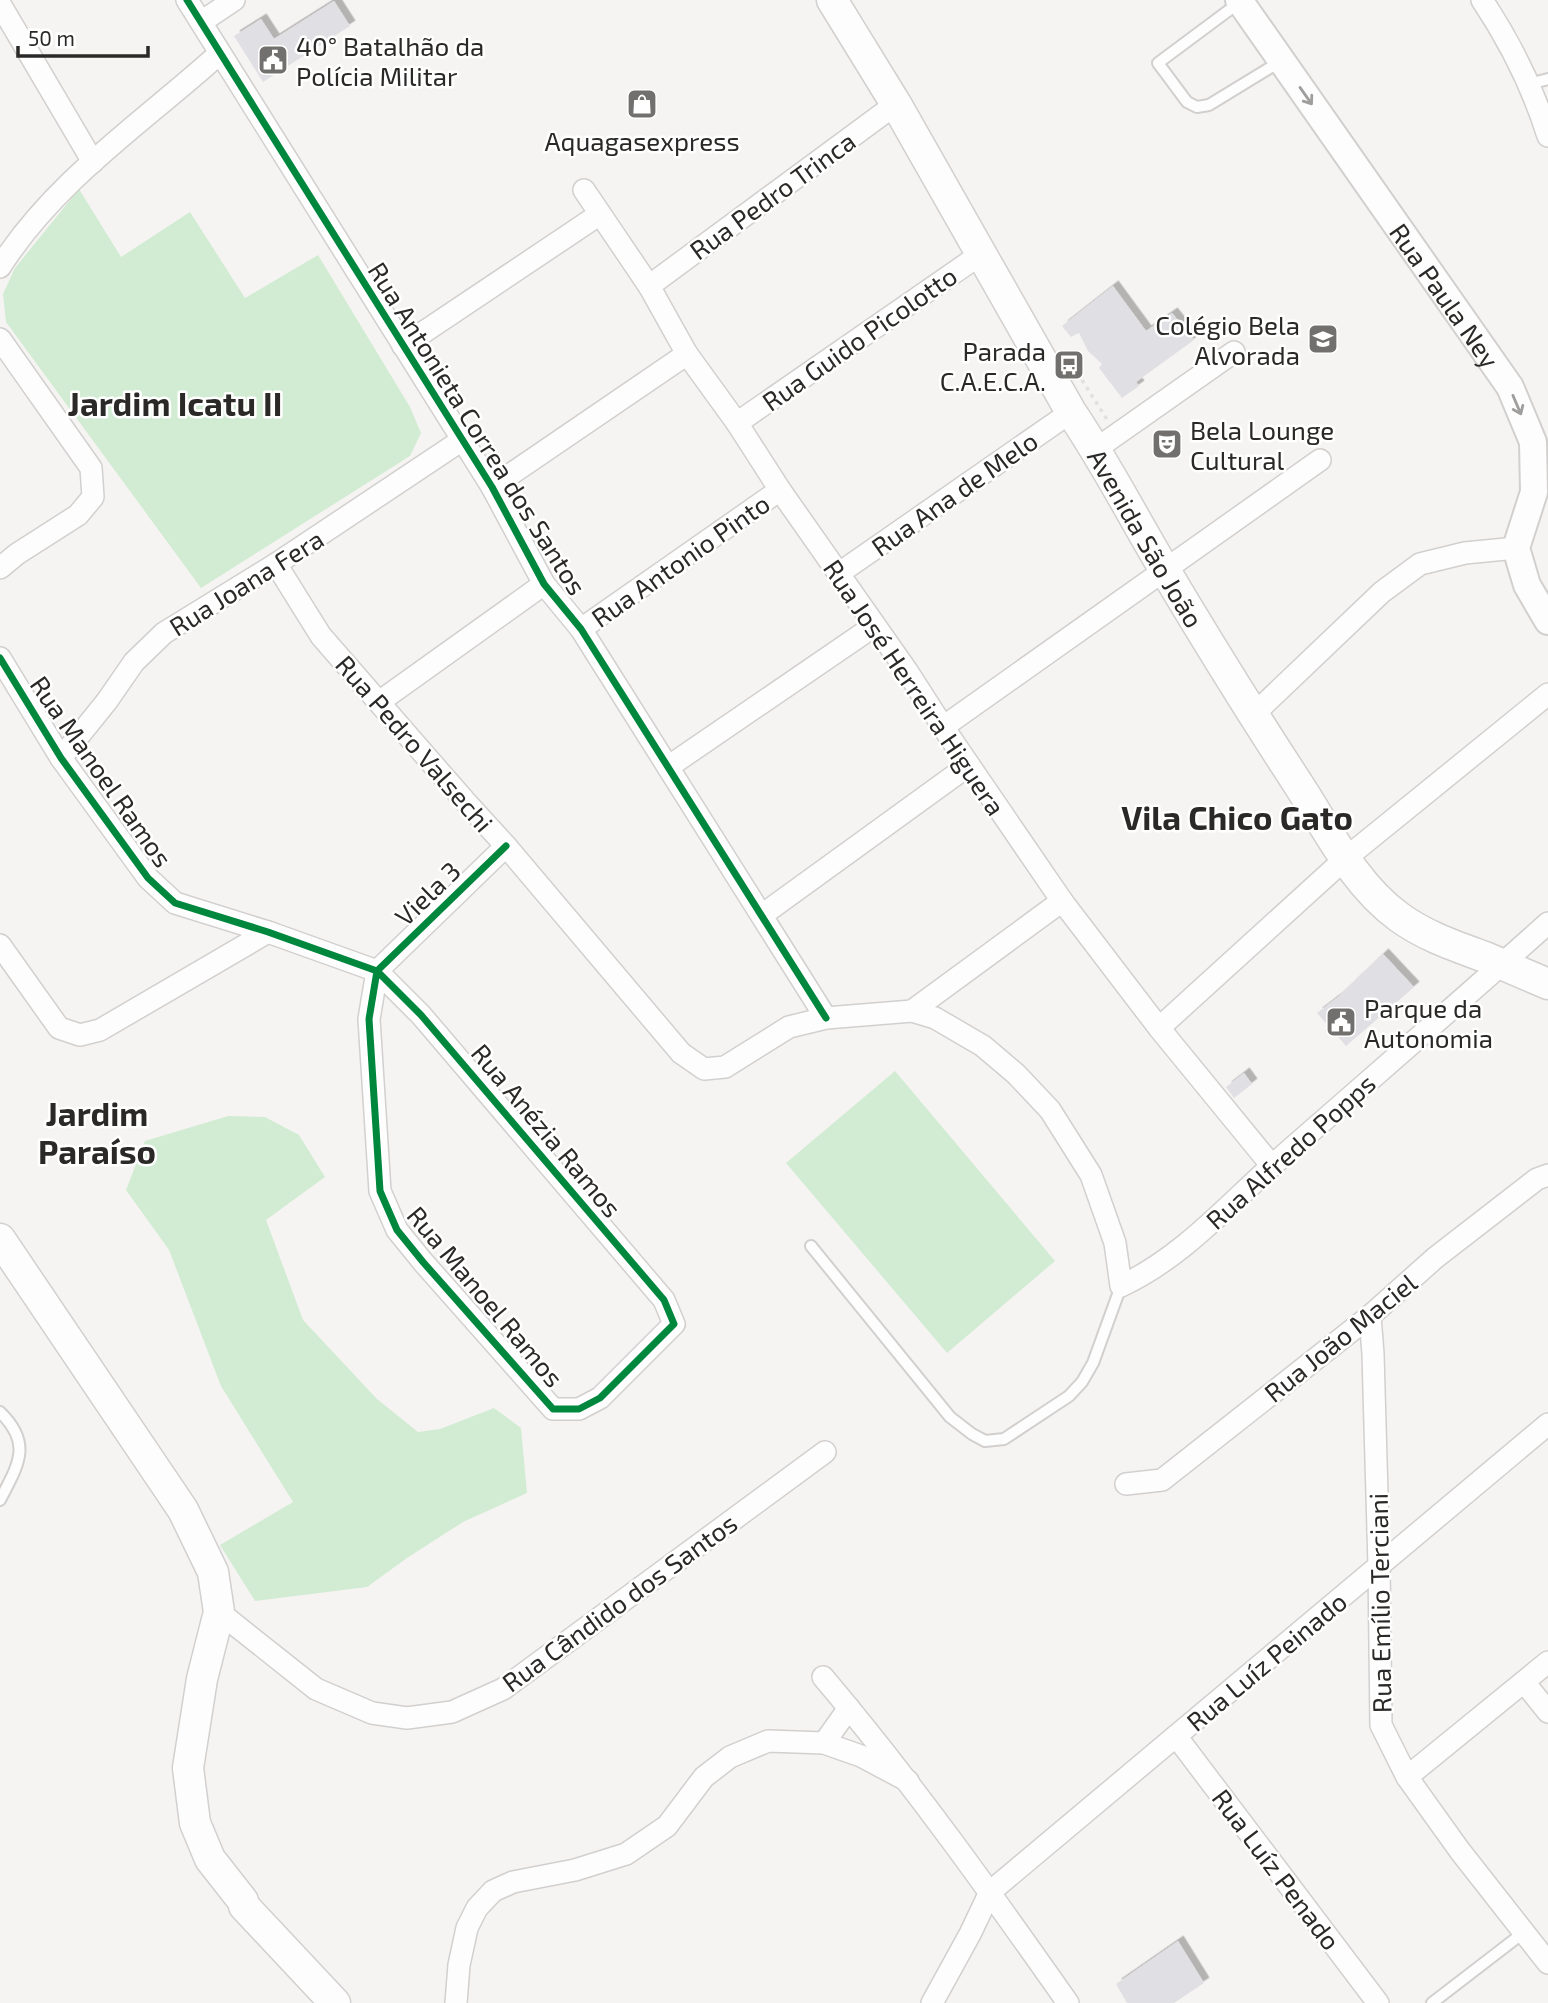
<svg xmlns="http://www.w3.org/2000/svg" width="1548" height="2003" viewBox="0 0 1548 2003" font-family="'Exo 2',sans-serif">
<defs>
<filter id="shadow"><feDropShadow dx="5.5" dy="-5.5" stdDeviation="0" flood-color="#0004"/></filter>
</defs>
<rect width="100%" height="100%" fill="#f6f4f2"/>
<!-- green -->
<g fill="#d1ecd3">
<path d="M79,189L121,257L190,212L245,298L318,255L410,407L421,433L410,456L201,588L6,322L3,294L15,268Z"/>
<path d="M895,1071L1055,1261L947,1353L786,1163Z"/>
<path d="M228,1116L265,1117L299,1135L325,1177L266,1220L303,1320L377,1399L418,1432L440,1429L494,1408L521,1428L527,1493L463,1522L407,1558L367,1587L255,1601L220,1545L293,1502L221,1386L169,1250L126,1190L145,1141Z"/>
</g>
<!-- building -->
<g fill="#e0dfe4" filter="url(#shadow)">
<path d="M334,1L350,26L263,82L234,36L261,19L274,39Z"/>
<path d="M1113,286L1146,331L1172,313L1194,340L1136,382L1139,386L1122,398L1099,368L1102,364L1088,351L1079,333L1071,337L1062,326Z"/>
<path d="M1383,954L1414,987L1346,1046L1317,1013L1338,997Z"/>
<path d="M1244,1073L1252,1084L1234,1098L1226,1087Z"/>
<path d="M1178,1941L1204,1983L1174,2003H1127L1116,1984Z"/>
</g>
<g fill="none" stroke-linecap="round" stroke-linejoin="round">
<!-- service casing -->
<g stroke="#d2d0cf" stroke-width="14">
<g id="service">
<path d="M1240,2L1158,63L1187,102L1197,107L1209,105L1281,61"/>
<path d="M1529,84L1548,79"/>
<path d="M811,1246L950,1417L972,1434L985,1441L1004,1439L1069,1396L1082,1382L1093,1363L1121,1286"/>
<path d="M0,1412C33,1444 18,1465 0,1500"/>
<path d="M1432,2003L1523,1933"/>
</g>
</g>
<!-- minor casing -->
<g stroke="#d2d0cf" stroke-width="24">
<g id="minor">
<path d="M187,0L492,487L544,584L581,629L826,1018"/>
<path d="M1482,0C1510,42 1533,88 1548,136"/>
<path d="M0,4L93,162"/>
<path d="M201,22L234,0"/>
<path d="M584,190L649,286L687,354L737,423L780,490L907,671L943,727L1062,901L1159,1028L1272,1166"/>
<path d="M0,267C55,180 145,121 220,53"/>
<path d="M649,286L896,104"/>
<path d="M0,339L91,468L93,497L78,515L17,554L0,568"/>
<path d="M403,346L600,214"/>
<path d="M737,423L981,254"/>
<path d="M1096,449L1234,352"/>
<path d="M492,487L687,354"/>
<path d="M276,564L321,636L464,800L506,846L681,1053L704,1069L725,1067L789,1027L826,1018L912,1011L1062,901"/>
<path d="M838,574L1071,412"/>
<path d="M581,629L780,490"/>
<path d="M0,658L61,758L148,878L175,903L268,932L377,971L369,1019L380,1191L397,1230L423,1262L553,1409H579L600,1398L674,1324L664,1300L421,1015L377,971L506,846"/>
<path d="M379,702L544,584"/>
<path d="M1253,715L1382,592L1420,564L1465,553L1516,548"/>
<path d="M943,727L1320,460"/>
<path d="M61,758L107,701L134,662L164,633L276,564L462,440"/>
<path d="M668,767L874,626"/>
<path d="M762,915L969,765"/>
<path d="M0,945L59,1028L80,1035L100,1030L268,932"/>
<path d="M912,1011L935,1018L983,1046L1016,1074L1050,1110L1091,1175L1115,1243L1121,1286C1181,1258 1226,1207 1275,1163C1366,1083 1458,1004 1548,923"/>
<path d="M1159,1028L1346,858L1548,694"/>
<path d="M1370,1316L1373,1354L1379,1566L1381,1725L1407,1777L1460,1851L1548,1963"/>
<path d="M1126,1484L1162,1480L1370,1316L1435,1258L1537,1179L1548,1175"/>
<path d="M219,1612L316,1689L372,1713L407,1718L452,1712L503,1689L825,1452"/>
<path d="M823,1677C911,1781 990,1892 1068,2003"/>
<path d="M1524,1682L1548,1712"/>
<path d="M1176,1736L1378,2003"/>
<path d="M824,1743L849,1708"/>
<path d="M1407,1777L1548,1662"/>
<path d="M456,2003L459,1965L467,1928L477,1908L493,1891L513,1882L575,1870L626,1854L667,1826L704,1777L730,1757L768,1741L824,1743L861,1756L908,1781"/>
<path d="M932,2003L970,1934L990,1892L1548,1424"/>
</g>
</g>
<!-- tertiary casing -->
<g stroke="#d2d0cf" stroke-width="30">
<g id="tertiary">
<path id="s1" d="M1239,0L1510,387L1533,442L1534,492L1516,548L1527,585L1548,621"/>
</g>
</g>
<!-- secondary casing -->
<g stroke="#d2d0cf" stroke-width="33">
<g id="secondary">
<path id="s2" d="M832,0L896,104L1071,412C1105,462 1132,515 1163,567C1207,641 1253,715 1300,787C1329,832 1355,885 1399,917C1425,936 1455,946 1485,957C1506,966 1527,975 1548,984"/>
<path d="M0,1239L183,1510L213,1572L219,1612L202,1679L188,1768L195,1823L210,1859L243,1901L244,1906L335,2003"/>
</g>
</g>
<!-- path -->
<path stroke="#e0e0df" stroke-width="3.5" stroke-dasharray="3.5 5" stroke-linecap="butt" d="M1082,380L1108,421"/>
<!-- service -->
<use href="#service" stroke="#fefdfd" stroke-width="10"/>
<!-- minor -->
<use href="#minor" stroke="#fefdfd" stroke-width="21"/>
<!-- tertiary -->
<use href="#tertiary" stroke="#fefdfd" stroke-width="26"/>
<!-- secondary -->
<use href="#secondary" stroke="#fefdfd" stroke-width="30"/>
<!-- cycleway casing -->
<g stroke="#fff" stroke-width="11">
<g id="cycleway">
<path d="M187,0L492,487L544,584L581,629L826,1018"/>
<path d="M0,658L61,758L148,878L175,903L268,932L377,971L369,1019L380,1191L397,1230L423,1262L553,1409H579L600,1398L674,1324L664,1300L421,1015L377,971L506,846"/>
</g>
</g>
<!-- cycleway -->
<use href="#cycleway" stroke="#00873e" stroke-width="7"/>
</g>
<!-- one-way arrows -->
<defs><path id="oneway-shaft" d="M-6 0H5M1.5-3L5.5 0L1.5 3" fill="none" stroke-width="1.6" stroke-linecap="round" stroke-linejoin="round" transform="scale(1.75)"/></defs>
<g stroke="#9f9e9d">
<use href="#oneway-shaft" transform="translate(1306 96) rotate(55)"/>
<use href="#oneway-shaft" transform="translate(1517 405) rotate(67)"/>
</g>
<!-- icons -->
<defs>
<g id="civic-square" transform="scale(1.575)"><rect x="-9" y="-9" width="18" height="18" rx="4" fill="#71706e" stroke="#fff"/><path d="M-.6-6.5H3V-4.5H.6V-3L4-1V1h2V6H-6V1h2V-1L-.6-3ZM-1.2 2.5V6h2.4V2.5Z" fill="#fff"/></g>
<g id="shop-square" transform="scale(1.575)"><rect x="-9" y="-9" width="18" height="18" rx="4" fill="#71706e" stroke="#fff"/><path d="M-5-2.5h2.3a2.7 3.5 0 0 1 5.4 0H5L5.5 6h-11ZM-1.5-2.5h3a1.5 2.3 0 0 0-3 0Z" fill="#fff"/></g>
<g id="school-square" transform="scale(1.575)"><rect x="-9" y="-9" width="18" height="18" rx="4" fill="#71706e" stroke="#fff"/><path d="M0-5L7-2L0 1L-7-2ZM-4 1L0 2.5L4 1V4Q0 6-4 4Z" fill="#fff"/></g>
<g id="bus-square" transform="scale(1.575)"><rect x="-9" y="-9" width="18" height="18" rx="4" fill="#71706e" stroke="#fff"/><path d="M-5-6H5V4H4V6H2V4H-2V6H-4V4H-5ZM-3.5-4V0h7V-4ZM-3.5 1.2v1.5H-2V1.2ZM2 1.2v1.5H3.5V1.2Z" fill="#fff"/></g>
<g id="theatre-square" transform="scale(1.575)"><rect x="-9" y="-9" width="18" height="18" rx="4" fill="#71706e" stroke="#fff"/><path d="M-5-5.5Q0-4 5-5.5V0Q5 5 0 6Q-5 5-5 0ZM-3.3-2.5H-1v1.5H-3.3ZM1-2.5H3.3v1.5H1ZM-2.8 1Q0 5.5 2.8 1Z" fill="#fff"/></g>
</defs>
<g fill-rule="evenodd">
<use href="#civic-square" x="273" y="60"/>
<use href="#shop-square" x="642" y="104"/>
<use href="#school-square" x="1323" y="339"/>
<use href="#bus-square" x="1069" y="365"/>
<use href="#theatre-square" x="1167" y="444"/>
<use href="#civic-square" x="1341" y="1022"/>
</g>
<g text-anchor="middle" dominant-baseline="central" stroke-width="5" stroke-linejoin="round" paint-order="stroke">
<!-- poi labels -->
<g font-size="26" fill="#2a2927" stroke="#fff" text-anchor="start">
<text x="296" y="45">40° Batalhão da<tspan x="296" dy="30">Polícia Militar</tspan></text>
<text x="642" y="140" text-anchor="middle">Aquagasexpress</text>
<text x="1300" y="324" text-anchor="end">Colégio Bela<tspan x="1300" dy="30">Alvorada</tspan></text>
<text x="1046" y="350" text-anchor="end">Parada<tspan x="1046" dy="30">C.A.E.C.A.</tspan></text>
<text x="1190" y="429">Bela Lounge<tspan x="1190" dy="30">Cultural</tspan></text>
<text x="1364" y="1007">Parque da<tspan x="1364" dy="30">Autonomia</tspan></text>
</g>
<!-- street labels -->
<g font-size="26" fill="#2a2927" stroke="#fff">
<text transform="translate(772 195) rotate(-36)">Rua Pedro Trinca</text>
<text stroke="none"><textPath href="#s1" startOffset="360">Rua Paula Ney</textPath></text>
<text transform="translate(859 338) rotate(-35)">Rua Guido Picolotto</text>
<text transform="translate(478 428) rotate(58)">Rua Antonieta Correa dos Santos</text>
<text transform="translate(954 493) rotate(-35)">Rua Ana de Melo</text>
<text stroke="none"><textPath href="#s2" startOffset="623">Avenida São João</textPath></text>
<text transform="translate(680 560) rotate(-35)">Rua Antonio Pinto</text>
<text transform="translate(246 582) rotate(-32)">Rua Joana Fera</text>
<text transform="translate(915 687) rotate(56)">Rua José Herreira Higuera</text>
<text transform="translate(415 743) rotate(49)">Rua Pedro Valsechi</text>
<text transform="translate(102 771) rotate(55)">Rua Manoel Ramos</text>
<text transform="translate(427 893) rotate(-44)">Viela 3</text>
<text transform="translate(547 1130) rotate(50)">Rua Anézia Ramos</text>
<text transform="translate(1290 1151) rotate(-42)">Rua Alfredo Popps</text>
<text transform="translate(486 1296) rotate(50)">Rua Manoel Ramos</text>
<text transform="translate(1340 1337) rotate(-39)">Rua João Maciel</text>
<text transform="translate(619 1602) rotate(-36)">Rua Cândido dos Santos</text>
<text transform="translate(1379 1603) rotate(-91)">Rua Emílio Terciani</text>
<text transform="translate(1266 1661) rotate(-40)">Rua Luíz Peinado</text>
<text transform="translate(1277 1869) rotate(53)">Rua Luíz Penado</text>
</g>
<!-- district labels -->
<g font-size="33" font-weight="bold" fill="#2a2927" stroke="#fff">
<text x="175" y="403">Jardim Icatu II</text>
<text x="1237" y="817">Vila Chico Gato</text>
<text x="97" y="1113">Jardim<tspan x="97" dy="38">Paraíso</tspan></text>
</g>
</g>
<!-- scale -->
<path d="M18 46v10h130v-10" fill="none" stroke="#2a2927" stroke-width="3.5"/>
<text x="28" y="46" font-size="21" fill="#2a2927" stroke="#ffffff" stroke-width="5" paint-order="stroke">50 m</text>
</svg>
